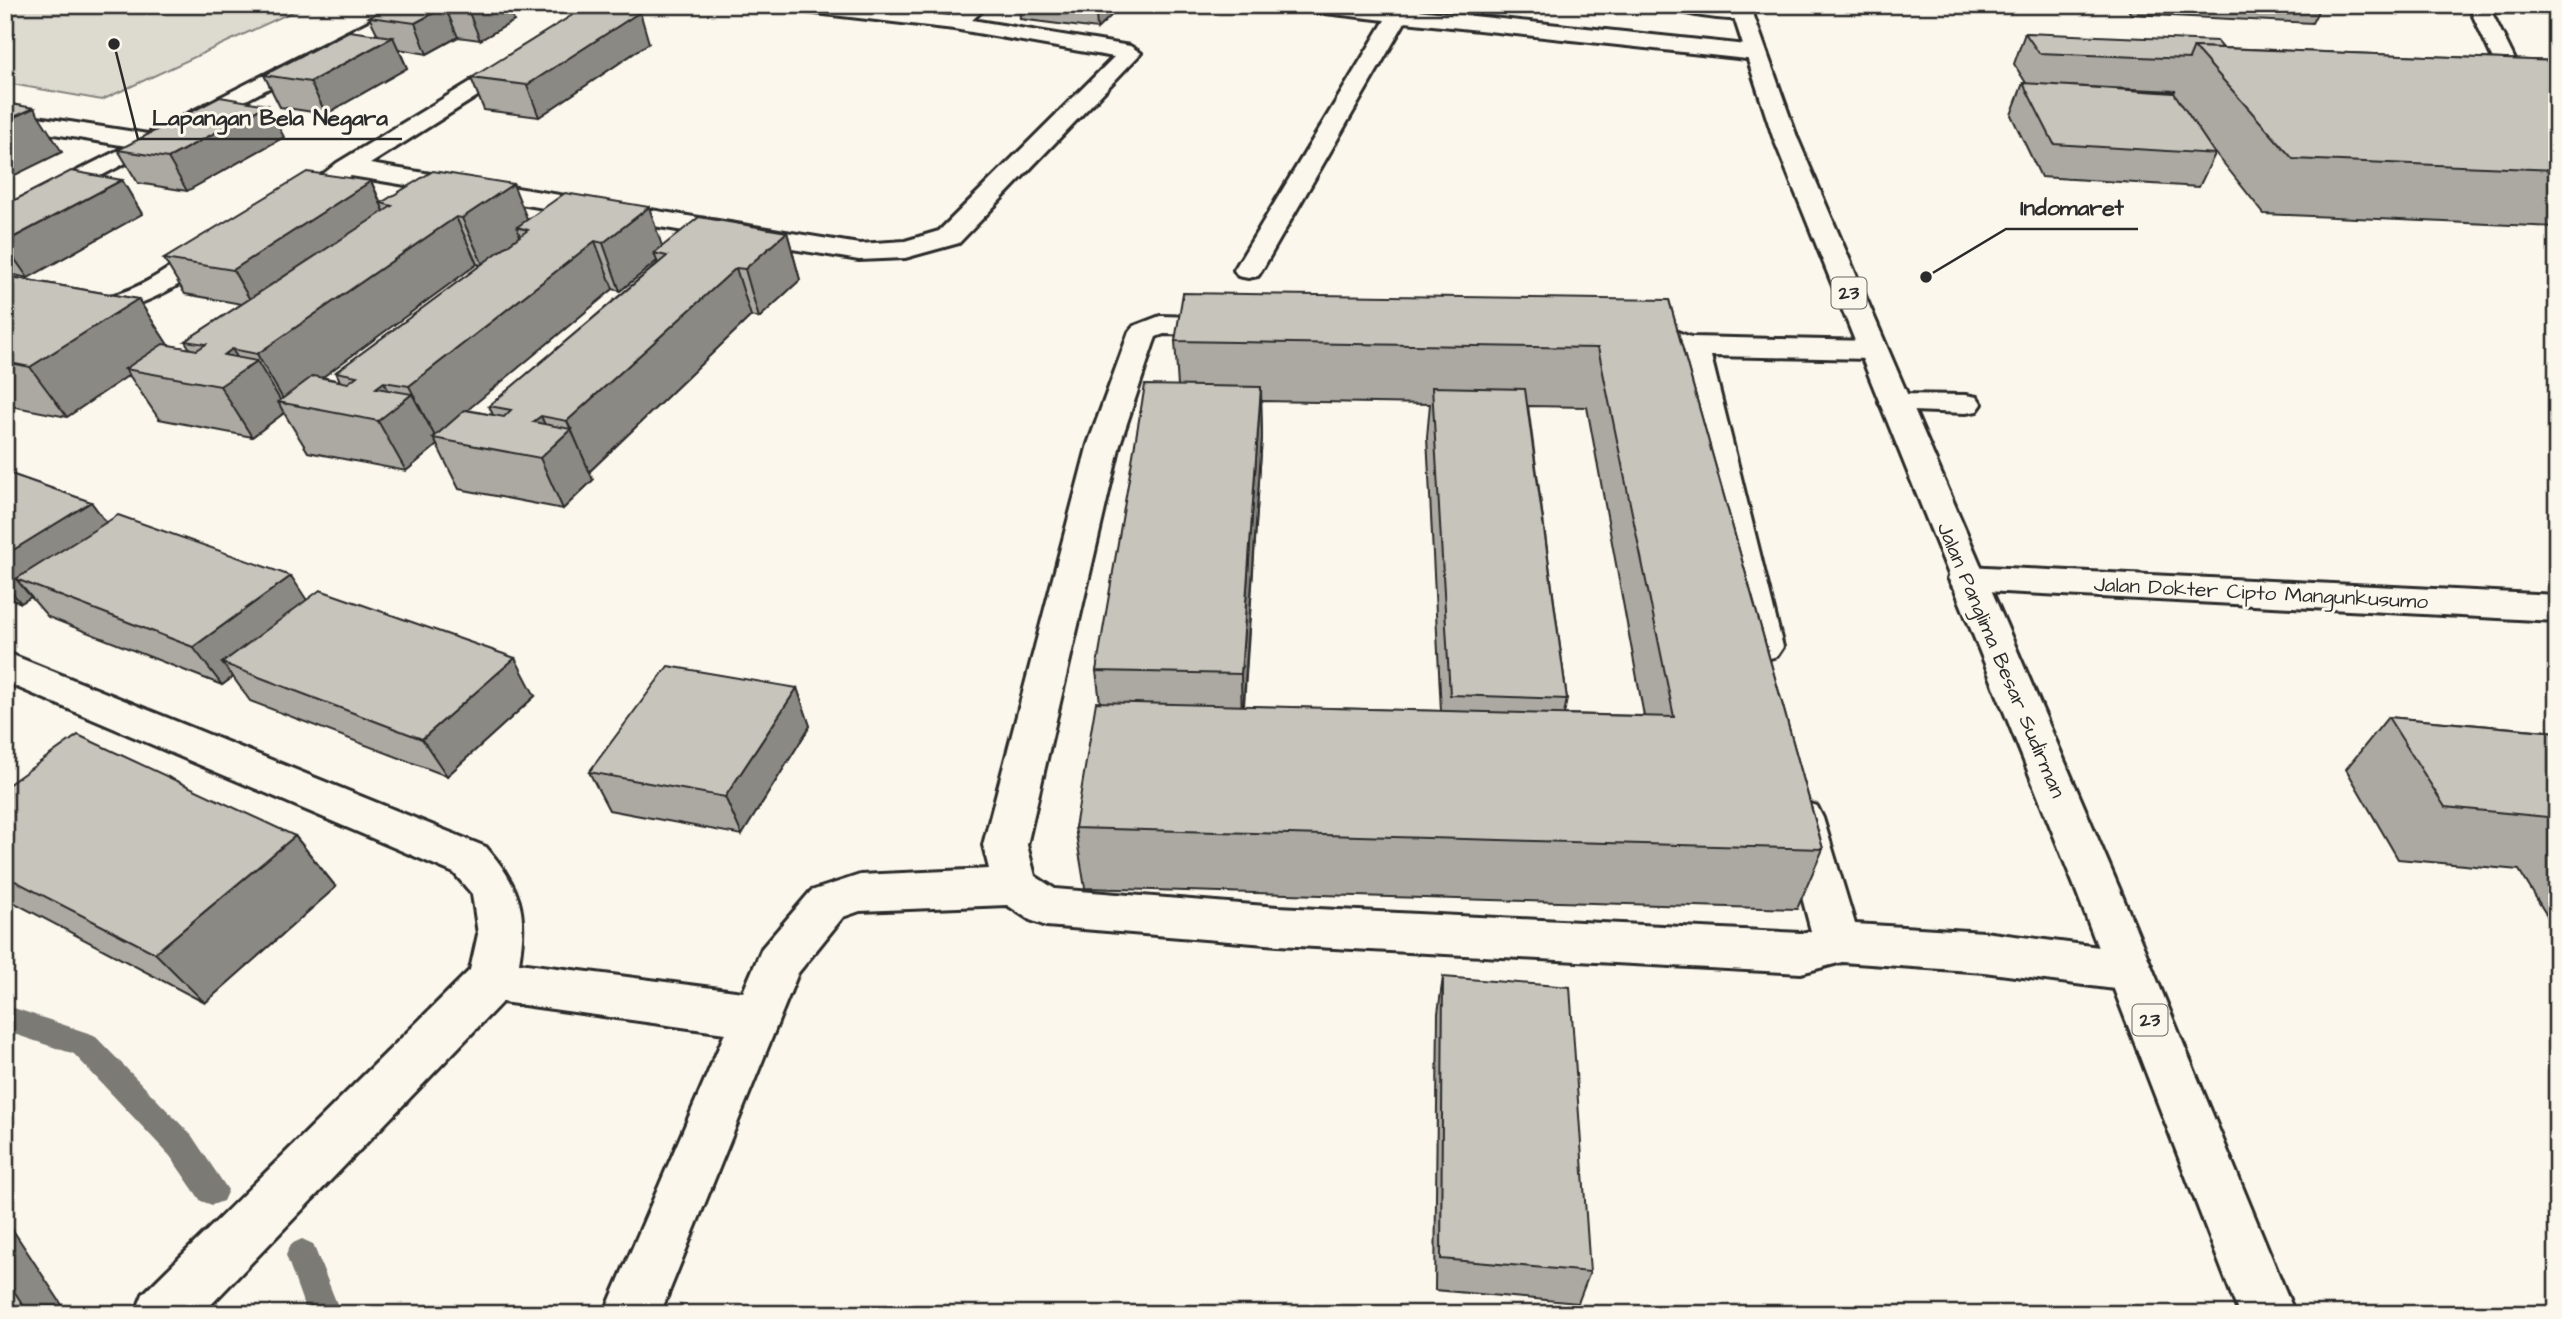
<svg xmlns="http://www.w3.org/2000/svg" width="2562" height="1319" viewBox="0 0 2562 1319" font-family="'Architects Daughter',sans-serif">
<rect width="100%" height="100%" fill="#fbf7ec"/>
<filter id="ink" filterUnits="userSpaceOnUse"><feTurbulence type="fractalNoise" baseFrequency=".0143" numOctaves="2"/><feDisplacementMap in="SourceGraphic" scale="14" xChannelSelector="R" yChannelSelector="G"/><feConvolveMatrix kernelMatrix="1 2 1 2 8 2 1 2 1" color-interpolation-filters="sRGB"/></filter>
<g filter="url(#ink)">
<!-- green -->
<path fill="#dddad0" stroke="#84827e" stroke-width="2" d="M5,5H307L102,100L5,83Z"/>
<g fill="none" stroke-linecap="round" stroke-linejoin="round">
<!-- stream -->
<g fill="#7b7a75" fill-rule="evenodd">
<path d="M5,1005L94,1035L192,1136L228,1190L223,1201L212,1205L201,1201L170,1156L74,1054L5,1031Z"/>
<path d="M302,1239L313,1244L341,1314H307L286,1255L291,1244Z"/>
</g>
<!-- minor casing -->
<g stroke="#2b2b2b" stroke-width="6">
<g id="minor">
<path d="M402,5H428L5,226V207L127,146L5,126V112L148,134Z"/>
<path d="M597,5H622L370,164L859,244L905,241L939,231L1114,57L954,29L798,11L788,5H854L950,16L964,5H984L982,11L972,20L1130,46L1141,53L959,243L905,258L859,260L351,176L335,183L326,180L322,175L337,163Z"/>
<path d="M1298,5H1407L1408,9L1756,46L1767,53L1756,60L1405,22L1262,270L1258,276L1248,278L1238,276L1234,270L1385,20L1308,11Z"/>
<path d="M1666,5H1720L1750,11L1753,15C1746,25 1673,14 1666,5Z"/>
<path d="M2468,5H2557V13L2491,11L2521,72L2510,79L2499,72Z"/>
<path d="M219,239L229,241L233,247L229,253C132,316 119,321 5,301V283C39,290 79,303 114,295C148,286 180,260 209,241Z"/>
<path d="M1160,316L1231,318L1241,321L1246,327L1241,333L1231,336L1164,334L1156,337L1153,345L1120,444L1027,845L1035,876L1055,889L1278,907L1801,933L1811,931L1781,818L1787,806L1802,801L1817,806L1823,818L1855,924L1984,932L2130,951L2147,957L2153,971L2147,985L2130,991L1984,972L1842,962L1801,973L1278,945L1046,926L1030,920L1007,905L860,911L843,917L798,973L660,1314H604L725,1033L502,1002L202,1314H135L143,1294L470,970L478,934L472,894L454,873L5,682V652L486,847C520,887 528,911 519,963L743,992L762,948L811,891L860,875L989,869L983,845L1088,444L1129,332L1134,326Z"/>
<path d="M1631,329L1675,331L1691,337L1872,341L1883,344L1887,350L1883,356L1872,359L1711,356L1783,647L1777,656L1764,660L1751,656L1745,647L1682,358L1668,349L1620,344L1616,338L1620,332Z"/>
<path d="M1895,394L1966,395L1977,397L1982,404L1977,411L1966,413L1884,410L1879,403L1884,396Z"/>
<path d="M1966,566L2557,595V621L1966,590L1953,587L1948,578L1953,569Z"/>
</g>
</g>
<!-- highway casing -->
<g stroke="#2b2b2b" stroke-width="6">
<path id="highway" d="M1730,5H1750L1797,137L2119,888L2295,1314H2239L2075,888L1773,137Z"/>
</g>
<!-- minor -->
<use href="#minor" fill="#fbf7ec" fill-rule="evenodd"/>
<!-- highway -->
<use href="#highway" fill="#fbf7ec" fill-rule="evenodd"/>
</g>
<!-- wall -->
<g fill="#aba9a2" stroke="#2b2b2b" stroke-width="2" fill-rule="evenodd">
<path d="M392,5L515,6L509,9L514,21L480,40L458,37L427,54L399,49L407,68L326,114L280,107L264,75L378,35L369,17Z"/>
<path d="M1019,5H1119L1120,7L1097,29L1020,19Z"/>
<path d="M2125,5H2321L2312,23L2131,14Z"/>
<path d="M2025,33L2223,48L2557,61V227L2264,214L2213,150L2215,154L2199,187L2041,177L2011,115L2023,83H2026L2014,64ZM2066,86L2175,91L2174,93Z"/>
<path d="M649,43L539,117L484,110L471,78Z"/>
<path d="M284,137L187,191L138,183L118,150Z"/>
<path d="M122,180L142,214L28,278L5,273V205Z"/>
<path d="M371,181L381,203L513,184L527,220L662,247L787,232L800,280L759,318L751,316L589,472L593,480L563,509L459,489L437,445L406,471L308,452L284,413L252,437L159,419L129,375L67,417L5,405V276L138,299L168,345L190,349L185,341L242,304L185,294L164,259ZM657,261L658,263L489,406L493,415L467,410L613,289L620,291ZM477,264L481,265L336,372L340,381L322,377Z"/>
<path d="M1669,300L1823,849L1797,909L1085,888L1075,828L1100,702L1096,671L1178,386L1175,341ZM1261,401L1430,404L1427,437L1441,711L1244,706L1262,437ZM1528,406L1587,407L1644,716L1564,714L1567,699Z"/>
<path d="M5,472L91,502L106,522L307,600L535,696L447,776L250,701L233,677L222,685L48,617L31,597L21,603L5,597Z"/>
<path d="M797,688L810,726L742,835L609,810L589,772Z"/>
<path d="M2388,717L2557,732V919H2549L2519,870L2398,859L2346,769Z"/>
<path d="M5,787L295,836L336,887L205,1003L5,898Z"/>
<path d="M1443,977L1590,1272L1578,1303L1435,1290L1438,1013Z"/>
</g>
<!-- shaded-wall -->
<g fill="#8b8984" stroke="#2b2b2b" stroke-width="2">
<path d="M476,5H515L509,9L514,21L480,40L468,10Z"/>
<path d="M1104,5H1119L1120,7L1097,29L1096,13Z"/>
<path d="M445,7L458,37L427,54L415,23Z"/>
<path d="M640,12L649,43L539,117L527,85Z"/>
<path d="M393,37L407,68L326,114L310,82Z"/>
<path d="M267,105L284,137L187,191L168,158Z"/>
<path d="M34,108L62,152L5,180V121Z"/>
<path d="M122,180L142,214L28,278L5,245V242Z"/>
<path d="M371,181L386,216L253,305L233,270Z"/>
<path d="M513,184L532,231L517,227L521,239L483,265L462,218Z"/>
<path d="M649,207L665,255L654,253L657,261L620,291L603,243Z"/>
<path d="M456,217L477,264L286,404L257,354Z"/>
<path d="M787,232L800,280L759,318L745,269Z"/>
<path d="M595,241L613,289L435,437L409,386Z"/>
<path d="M736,268L751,316L589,472L567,421Z"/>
<path d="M138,299L170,348L125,369L129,375L67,417L30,367Z"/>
<path d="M232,349L245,370L257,361L282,403L278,402L284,413L252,437L220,386L224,355Z"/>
<path d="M384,382L397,406L412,394L436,438H433L437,445L406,471L378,421L376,388Z"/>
<path d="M1261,387L1262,437L1242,726L1241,674Z"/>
<path d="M541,416L554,445L571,429L593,480L563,509L540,458L533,422Z"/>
<path d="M91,502L119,540L16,579L31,597L21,603L5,585V555Z"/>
<path d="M291,576L316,614L222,663L233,677L222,685L193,647Z"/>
<path d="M515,658L535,696L447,776L422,739Z"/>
<path d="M797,688L810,726L742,835L725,797Z"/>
<path d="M295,836L336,887L205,1003L155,953Z"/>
<path d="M5,1218L68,1314H11L5,1277Z"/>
</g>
<!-- building -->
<g fill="#c7c4bc" stroke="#2b2b2b" stroke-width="2">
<path d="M392,5H476L468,10L445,7L415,23L369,17Z"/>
<path d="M1038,5H1104L1096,13Z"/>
<path d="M587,6L640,12L527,85L471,78Z"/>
<path d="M349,31L393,37L310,82L264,75Z"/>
<path d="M2025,33L2217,41L2223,48L2194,47L2189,59L2039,53Z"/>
<path d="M2194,47L2557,61V170L2293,159Z"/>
<path d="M2023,83L2174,93L2215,154L2054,144Z"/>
<path d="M220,97L267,105L168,158L118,150Z"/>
<path d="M5,103L34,108L5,121Z"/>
<path d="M71,171L122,180L5,242V205Z"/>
<path d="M433,171L513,184L462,218L456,217L257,354L232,349L224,355L257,361L220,386L125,369L163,344L197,350L206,344L185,341L392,206L381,203Z"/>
<path d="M307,172L371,181L233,270L164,259Z"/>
<path d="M565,193L649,207L603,243L595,241L409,386L384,382L376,388L412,394L378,421L278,402L313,376L348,383L357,376L336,372L528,230L517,227Z"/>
<path d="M699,217L787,232L745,269L736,268L567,421L541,416L533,422L571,429L540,458L433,438L465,410L504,417L511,410L489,406L667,256L654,253Z"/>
<path d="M5,276L138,299L30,367L5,362Z"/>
<path d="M1183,293L1669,300L1823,849L1075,828L1096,702L1674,717L1598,348L1175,341Z"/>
<path d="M1145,385L1261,387L1241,674L1096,671Z"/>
<path d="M1432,387L1525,389L1567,699L1450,695Z"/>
<path d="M5,472L91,502L5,555Z"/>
<path d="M118,515L291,576L193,647L16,579Z"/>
<path d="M320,590L515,658L422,739L222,663Z"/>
<path d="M668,666L797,688L725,797L589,772Z"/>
<path d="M2388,717L2557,732V818L2445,807Z"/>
<path d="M78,735L295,836L155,953L5,876V787Z"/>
<path d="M1443,977L1570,987L1590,1272L1441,1259Z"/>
<path d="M5,1277L23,1305L11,1314H5Z"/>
</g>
</g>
<g text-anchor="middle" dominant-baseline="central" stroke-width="6" stroke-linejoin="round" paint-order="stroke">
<!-- shield labels -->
<g fill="#fbf7ec" stroke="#696865" stroke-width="2">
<rect x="1831.5" y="277.5" width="35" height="31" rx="5"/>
<rect x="2132.5" y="1004.5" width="35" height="31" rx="5"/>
</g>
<g font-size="19" font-weight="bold" fill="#2b2b2b">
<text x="1849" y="293">23</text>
<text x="2150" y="1020">23</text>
</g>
<!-- street labels -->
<g font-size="21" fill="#2b2b2b" stroke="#fbf7ec">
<text transform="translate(2261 593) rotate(3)">Jalan Dokter Cipto Mangunkusumo</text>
<text transform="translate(2001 660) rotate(67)">Jalan Panglima Besar Sudirman</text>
</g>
</g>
<!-- callouts -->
<path fill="none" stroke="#2b2b2b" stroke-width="2.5" d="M114 44L138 139H402M1926 277L2006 229H2138"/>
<g fill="#2b2b2b" stroke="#fbf7ec" stroke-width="2.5">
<circle cx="114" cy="44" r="7"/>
<circle cx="1926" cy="277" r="7"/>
</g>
<g font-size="23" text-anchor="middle" font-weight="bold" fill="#2b2b2b" stroke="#fbf7ec" stroke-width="6" stroke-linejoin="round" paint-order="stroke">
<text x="270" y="125">Lapangan Bela Negara</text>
<text x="2072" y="215">Indomaret</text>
</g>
<!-- margin -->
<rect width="2562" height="1319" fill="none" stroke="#fbf7ec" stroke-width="28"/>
<rect x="14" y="14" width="2534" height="1291" fill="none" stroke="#2b2b2b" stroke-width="2.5" filter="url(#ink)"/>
</svg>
